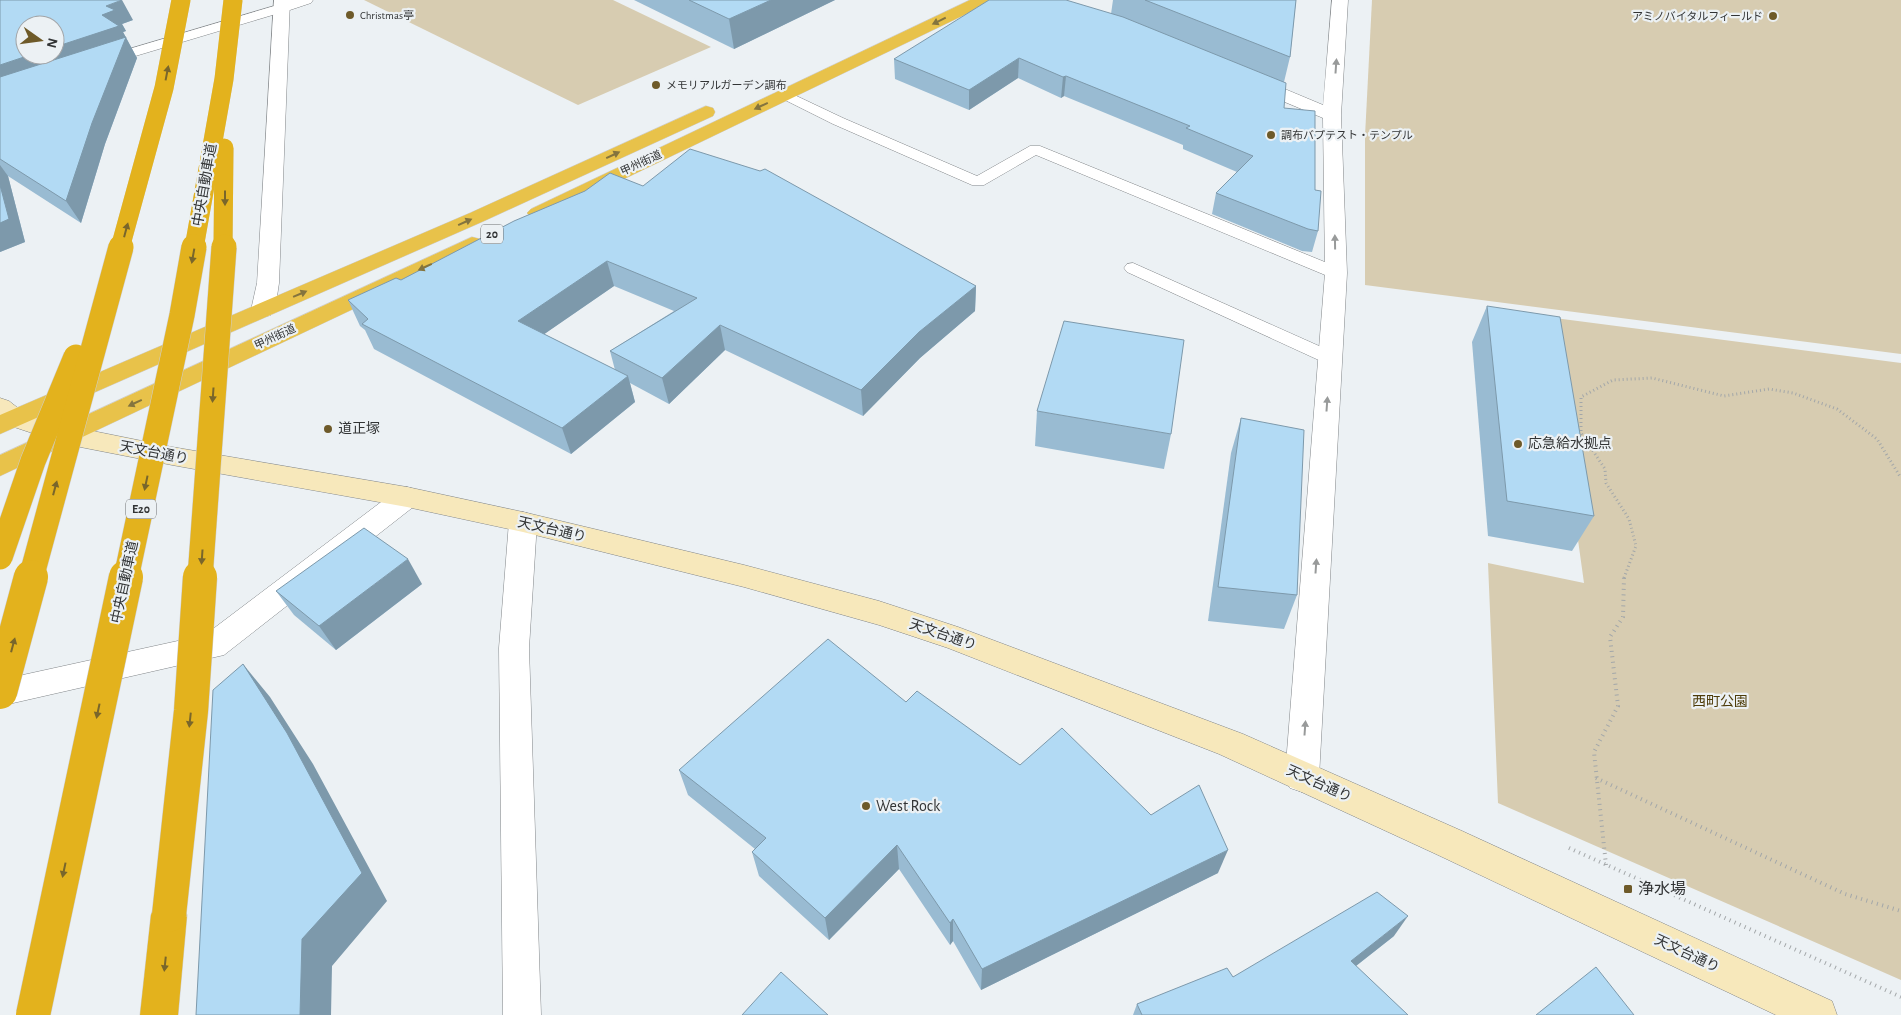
<svg xmlns="http://www.w3.org/2000/svg" width="1901" height="1015" viewBox="0 0 1901 1015" font-family="'Alegreya Sans','Noto Sans JP',sans-serif">
<rect width="100%" height="100%" fill="#ecf1f4"/>
<!-- green -->
<g fill="#d7ccb1">
<path d="M364,0H613L711,47L578,105Z"/>
<path d="M1372,0H1901V354L1365,285V136Z"/>
<path d="M1547,317L1901,363V980L1498,803L1488,563L1584,583Z"/>
</g>
<g fill="none" stroke-linecap="round" stroke-linejoin="round">
<!-- service casing -->
<g stroke="#828689" stroke-width="1">
<g id="service">
<path d="M281,4L287,8L286,11L112,63H102L100,60L102,57Z"/>
<path d="M786,91L843,118L977,176L1030,146H1040L1342,269L1345,273L1342,277L1336,278L1330,277L1036,155L984,185H972L833,124L781,98L779,95L781,92Z"/>
<path d="M1133,263L1337,354L1339,358L1337,362L1330,364L1323,362L1127,272L1124,268L1127,264Z"/>
</g>
</g>
<!-- minor casing -->
<g stroke="#828689" stroke-width="1">
<g id="minor">
<path d="M289,0H313L311,3L281,13L275,12L273,8L275,4Z"/>
<path d="M1332,0H1348L1341,115L1347,273L1319,777L1314,788L1302,792L1290,788L1285,777L1325,273L1323,118L1244,85L1241,81L1244,77L1250,76L1256,77L1323,105Z"/>
<path d="M407,487L417,490L421,497L417,504L224,655L0,706V680L205,635L397,490Z"/>
<path d="M523,512L533,515L537,522L529,648L541,1015H503L499,648L509,522L513,515Z"/>
</g>
</g>
<!-- tertiary casing -->
<g stroke="#828689" stroke-width="1">
<path id="tertiary" d="M274,0H290L279,283L275,310L271,315L263,317L255,315L251,310L257,283Z"/>
</g>
<!-- secondary casing -->
<g stroke="#828689" stroke-width="1">
<path id="secondary" d="M0,398L9,401L23,412L68,426L172,447L407,487L523,512L744,565L879,601L958,627L1243,734L1462,831L1832,1001L1837,1015H1776L1438,855L1219,754L948,648L879,625L744,587L523,532L407,507L172,465L65,444L5,424L0,420Z"/>
</g>
<!-- trunk casing -->
<g stroke="#cececf" stroke-width="1">
<g id="trunk">
<path d="M970,0H991L989,3L545,217L538,219L531,217L527,213L531,209Z"/>
<path d="M706,106L713,108L715,112L713,116L484,221L0,434V415L470,213Z"/>
<path d="M472,237L480,239L483,244L480,249L0,476V455Z"/>
</g>
</g>
<!-- motorway casing -->
<g stroke="#cececf" stroke-width="1">
<path id="motorway" d="M169,897L182,902L187,915L178,1015H140L151,915L156,902Z"/>
</g>
<!-- path-far1 -->
<path stroke="#a3a7a9" stroke-width="3" stroke-dasharray="1 3" stroke-linecap="butt" d="M1624,578L1636,546L1629,519L1606,483L1605,469L1581,433V397L1613,380L1652,378L1724,396L1769,389L1793,393L1837,409L1877,439L1901,478"/>
<!-- path -->
<g stroke="#a3a7a9" stroke-width="4" stroke-dasharray="1 4.5" stroke-linecap="butt">
<path d="M1596,778L1845,894L1901,911"/>
<path d="M1569,848L1901,997"/>
<path d="M1606,865L1594,752L1618,706L1610,637L1623,617L1624,577"/>
</g>
<!-- service -->
<use href="#service" fill="#fff" fill-rule="evenodd"/>
<!-- minor -->
<use href="#minor" fill="#fff" fill-rule="evenodd"/>
<!-- tertiary -->
<use href="#tertiary" fill="#fff" fill-rule="evenodd"/>
<!-- secondary -->
<use href="#secondary" fill="#f7e8bb" fill-rule="evenodd"/>
<!-- trunk -->
<use href="#trunk" fill="#e8c24a" fill-rule="evenodd"/>
<!-- motorway -->
<use href="#motorway" fill="#e3b21d" fill-rule="evenodd"/>
<!-- motorway-bridge-far2 casing -->
<g stroke="#cececf" stroke-width="19" stroke-linecap="butt">
<g id="motorway-bridge-far2">
<path d="M120,248L164,88L181,0"/>
<path d="M194,248L224,79L233,0"/>
<path d="M223,248L224,148"/>
</g>
</g>
<!-- motorway-bridge-far1 casing -->
<g stroke="#cececf" stroke-width="26" stroke-linecap="butt">
<g id="motorway-bridge-far1">
<path d="M0,557L33,461L76,357"/>
<path d="M31,578L121,247"/>
<path d="M126,578L182,315L194,247"/>
<path d="M200,578L224,247"/>
</g>
</g>
<!-- motorway-bridge casing -->
<g stroke="#cececf" stroke-width="35" stroke-linecap="butt">
<g id="motorway-bridge">
<path d="M0,692L31,577"/>
<path d="M169,915L191,711L200,577"/>
<path d="M33,1015L126,577"/>
</g>
</g>
<!-- motorway-bridge-far2 -->
<use href="#motorway-bridge-far2" stroke="#e3b21d" stroke-width="19"/>
<!-- motorway-bridge-far1 -->
<use href="#motorway-bridge-far1" stroke="#e3b21d" stroke-width="25"/>
<!-- motorway-bridge -->
<use href="#motorway-bridge" stroke="#e3b21d" stroke-width="34"/>
</g>
<!-- wall -->
<g fill="#99bbd2" fill-rule="evenodd">
<path d="M0,0L133,20L122,24L126,31L123,32L137,58L105,144L81,223L8,176L25,242L0,252Z"/>
<path d="M634,0H835L734,49Z"/>
<path d="M1113,0H1296L1290,57L1284,82V108L1315,190L1318,231L1312,252L1302,251L1212,214L1216,193L1237,172L1183,149V145L1064,96L1061,98L1018,78L969,110L895,79L894,59L1111,14Z"/>
<path d="M643,186L976,286L975,311L920,358L863,416L725,350L669,404L630,383L635,402L571,454L374,349L365,330L360,326L348,300ZM614,286L674,311L610,351L615,370L544,334Z"/>
<path d="M1487,306L1594,516L1572,551L1488,536L1472,342Z"/>
<path d="M1037,411L1171,434L1164,469L1035,446Z"/>
<path d="M1241,418L1297,595L1284,629L1208,621L1231,453Z"/>
<path d="M422,584L336,650L294,615L276,591Z"/>
<path d="M906,702L1020,765L1151,815L1218,873L981,990L953,941L950,945L899,869L829,940L759,876L752,852L755,849L688,795L679,770Z"/>
<path d="M1394,936L1356,966L1408,1015H1133L1137,1004L1233,977Z"/>
</g>
<!-- shaded-wall -->
<g fill="#7d99ab">
<path d="M122,0L133,20L122,24L126,31L123,32L137,58L105,144L81,223L66,201L0,90V65L30,55H55V47L102,15L106,6Z"/>
<path d="M771,0H835L734,49L729,19Z"/>
<path d="M1019,58L1018,78L969,110V90Z"/>
<path d="M1066,76L1064,96L1061,98L1063,77Z"/>
<path d="M0,165L8,176L25,242L0,252Z"/>
<path d="M607,261L614,286L527,346L518,321Z"/>
<path d="M976,286L975,311L920,358L863,416L861,390L919,332Z"/>
<path d="M720,325L725,350L669,404L662,378Z"/>
<path d="M628,376L635,402L571,454L562,428Z"/>
<path d="M408,559L422,584L336,650L319,626Z"/>
<path d="M243,664L270,697L313,764L387,901L332,966L331,1015H300Z"/>
<path d="M897,845L899,869L829,940L825,918Z"/>
<path d="M1228,850L1218,873L981,990L982,969Z"/>
<path d="M1408,916L1394,936L1338,980L1351,961Z"/>
<path d="M953,919V941L950,945V923Z"/>
</g>
<!-- building -->
<g fill="#b2daf4" stroke="#7d99ab">
<path d="M0,0H122L106,6L115,10L102,15L119,26L55,47V25H25V55H30L0,65Z"/>
<path d="M689,0H771L729,19Z"/>
<path d="M989,0H1066L1123,17L1286,83L1284,108L1315,111V190L1321,191L1318,231L1308,229L1216,193L1253,156L1186,128L1190,126L1066,76L1063,77L1019,58L969,90L894,59Z"/>
<path d="M1145,0H1296L1290,57Z"/>
<path d="M126,37L92,123L66,201L0,159V77Z"/>
<path d="M690,149L760,171L765,169L976,286L919,332L861,390L720,325L662,378L610,351L697,298L607,261L518,321L628,376L562,428L362,324L368,319L348,300L396,278L401,280L514,221L585,191L610,173L643,186Z"/>
<path d="M0,185L9,219L0,223Z"/>
<path d="M1487,306L1560,317L1594,516L1507,501Z"/>
<path d="M1064,321L1184,340L1171,434L1037,411Z"/>
<path d="M1241,418L1304,430L1297,595L1218,587Z"/>
<path d="M364,528L408,559L319,626L276,591Z"/>
<path d="M828,639L906,702L917,691L1020,765L1062,728L1151,815L1199,785L1228,850L982,969L953,919L950,923L897,845L825,918L752,852L766,838L679,770Z"/>
<path d="M243,664L287,733L362,873L302,939L300,1015H196L213,690Z"/>
<path d="M1377,892L1408,916L1351,961L1408,1015H1142L1137,1004L1227,968L1233,977Z"/>
<path d="M1596,967L1634,1015H1536Z"/>
<path d="M781,972L828,1015H742Z"/>
</g>
<!-- one-way arrows -->
<defs><path id="oneway-solid" d="M-6-.8H1V-3.2L6.5 0L1 3.2V.8H-6Z" transform="scale(1.25)"/></defs>
<g fill="#84743e">
<use href="#oneway-solid" transform="translate(939 21) rotate(154)"/>
<use href="#oneway-solid" transform="translate(761 106) rotate(155)"/>
<use href="#oneway-solid" transform="translate(613 155) rotate(-25)"/>
<use href="#oneway-solid" transform="translate(465 222) rotate(-24)"/>
<use href="#oneway-solid" transform="translate(425 267) rotate(155)"/>
<use href="#oneway-solid" transform="translate(300 294) rotate(-23)"/>
<use href="#oneway-solid" transform="translate(135 403) rotate(155)"/>
</g>
<g fill="#989a9a">
<use href="#oneway-solid" transform="translate(1336 66) rotate(-86)"/>
<use href="#oneway-solid" transform="translate(1335 242) rotate(-91)"/>
<use href="#oneway-solid" transform="translate(1327 404) rotate(-86)"/>
<use href="#oneway-solid" transform="translate(1316 566) rotate(-86)"/>
<use href="#oneway-solid" transform="translate(1305 728) rotate(-86)"/>
</g>
<g fill="#79662b">
<use href="#oneway-solid" transform="translate(167 73) rotate(-79)"/>
<use href="#oneway-solid" transform="translate(225 198) rotate(90)"/>
<use href="#oneway-solid" transform="translate(126 230) rotate(-75)"/>
<use href="#oneway-solid" transform="translate(193 256) rotate(100)"/>
<use href="#oneway-solid" transform="translate(213 395) rotate(94)"/>
<use href="#oneway-solid" transform="translate(146 483) rotate(102)"/>
<use href="#oneway-solid" transform="translate(55 488) rotate(-75)"/>
<use href="#oneway-solid" transform="translate(202 557) rotate(94)"/>
<use href="#oneway-solid" transform="translate(13 645) rotate(-75)"/>
<use href="#oneway-solid" transform="translate(98 711) rotate(102)"/>
<use href="#oneway-solid" transform="translate(190 720) rotate(96)"/>
<use href="#oneway-solid" transform="translate(64 870) rotate(102)"/>
<use href="#oneway-solid" transform="translate(165 964) rotate(96)"/>
</g>
<!-- markers -->
<g fill="#6e5a29" stroke="#ecf1f4" stroke-width="2">
<circle cx="350" cy="15" r="5"/>
<circle cx="1773" cy="16" r="5"/>
<circle cx="656" cy="85" r="5"/>
<circle cx="1271" cy="135" r="5"/>
<circle cx="328" cy="429" r="5"/>
<circle cx="1518" cy="444" r="5"/>
<circle cx="866" cy="806" r="5"/>
<rect x="1623" y="884" width="10" height="10" rx="2.5"/>
</g>
<g text-anchor="middle" dominant-baseline="central" stroke-width="4.5" stroke-linejoin="round" paint-order="stroke">
<!-- far-poi labels -->
<g font-size="11" fill="#323435" stroke="#ecf1f4" text-anchor="start">
<text x="360" y="15">Christmas亭</text>
<text x="1763" y="16" text-anchor="end">アミノバイタルフィールド</text>
<text x="666" y="85">メモリアルガーデン調布</text>
<text x="1281" y="135">調布バプテスト・テンプル</text>
</g>
<!-- far-street labels -->
<g font-size="11" fill="#323435" stroke="#ecf1f4">
<text transform="translate(641 163) rotate(-25)">甲州街道</text>
<text transform="translate(275 337) rotate(-25)">甲州街道</text>
</g>
<!-- shield labels -->
<g fill="#ecf1f4" stroke="#6a6d6e" stroke-width="1">
<rect x="481" y="224.5" width="22" height="19" rx="4"/>
<rect x="126" y="499.5" width="30" height="19" rx="4"/>
</g>
<g font-size="12" font-weight="bold" fill="#323435">
<text x="492" y="234">20</text>
<text x="141" y="509">E20</text>
</g>
<!-- street labels -->
<g font-size="14" fill="#323435" stroke="#ecf1f4">
<text transform="translate(205 185) rotate(-80)">中央自動車道</text>
<text transform="translate(154 453) rotate(11)">天文台通り</text>
<text transform="translate(552 530) rotate(13)">天文台通り</text>
<text transform="translate(125 582) rotate(-78)">中央自動車道</text>
<text transform="translate(943 635) rotate(19)">天文台通り</text>
<text transform="translate(1319 784) rotate(24)">天文台通り</text>
<text transform="translate(1687 954) rotate(25)">天文台通り</text>
</g>
<!-- poi labels -->
<g font-size="14" fill="#323435" stroke="#ecf1f4" text-anchor="start">
<text x="338" y="429">道正塚</text>
<text x="1528" y="444">応急給水拠点</text>
</g>
<!-- park labels -->
<g font-size="14" fill="#4e3c09" stroke="#ecf1f4">
<text x="1720" y="702">西町公園</text>
</g>
<!-- near-poi labels -->
<g font-size="16" fill="#323435" stroke="#ecf1f4" text-anchor="start">
<text x="876" y="806">West Rock</text>
<text x="1638" y="889">浄水場</text>
</g>
</g>
<!-- north arrow -->
<g transform="translate(40 40) rotate(104)"><circle r="24" fill="#ecf1f4" stroke="#a2a5a8"/>
<path d="M0-4L9 19L0 12L-9 19Z" fill="#6e5a29"/>
<text y="-8" font-size="14" font-weight="bold" text-anchor="middle" fill="#323435">N</text>
</g>
</svg>
